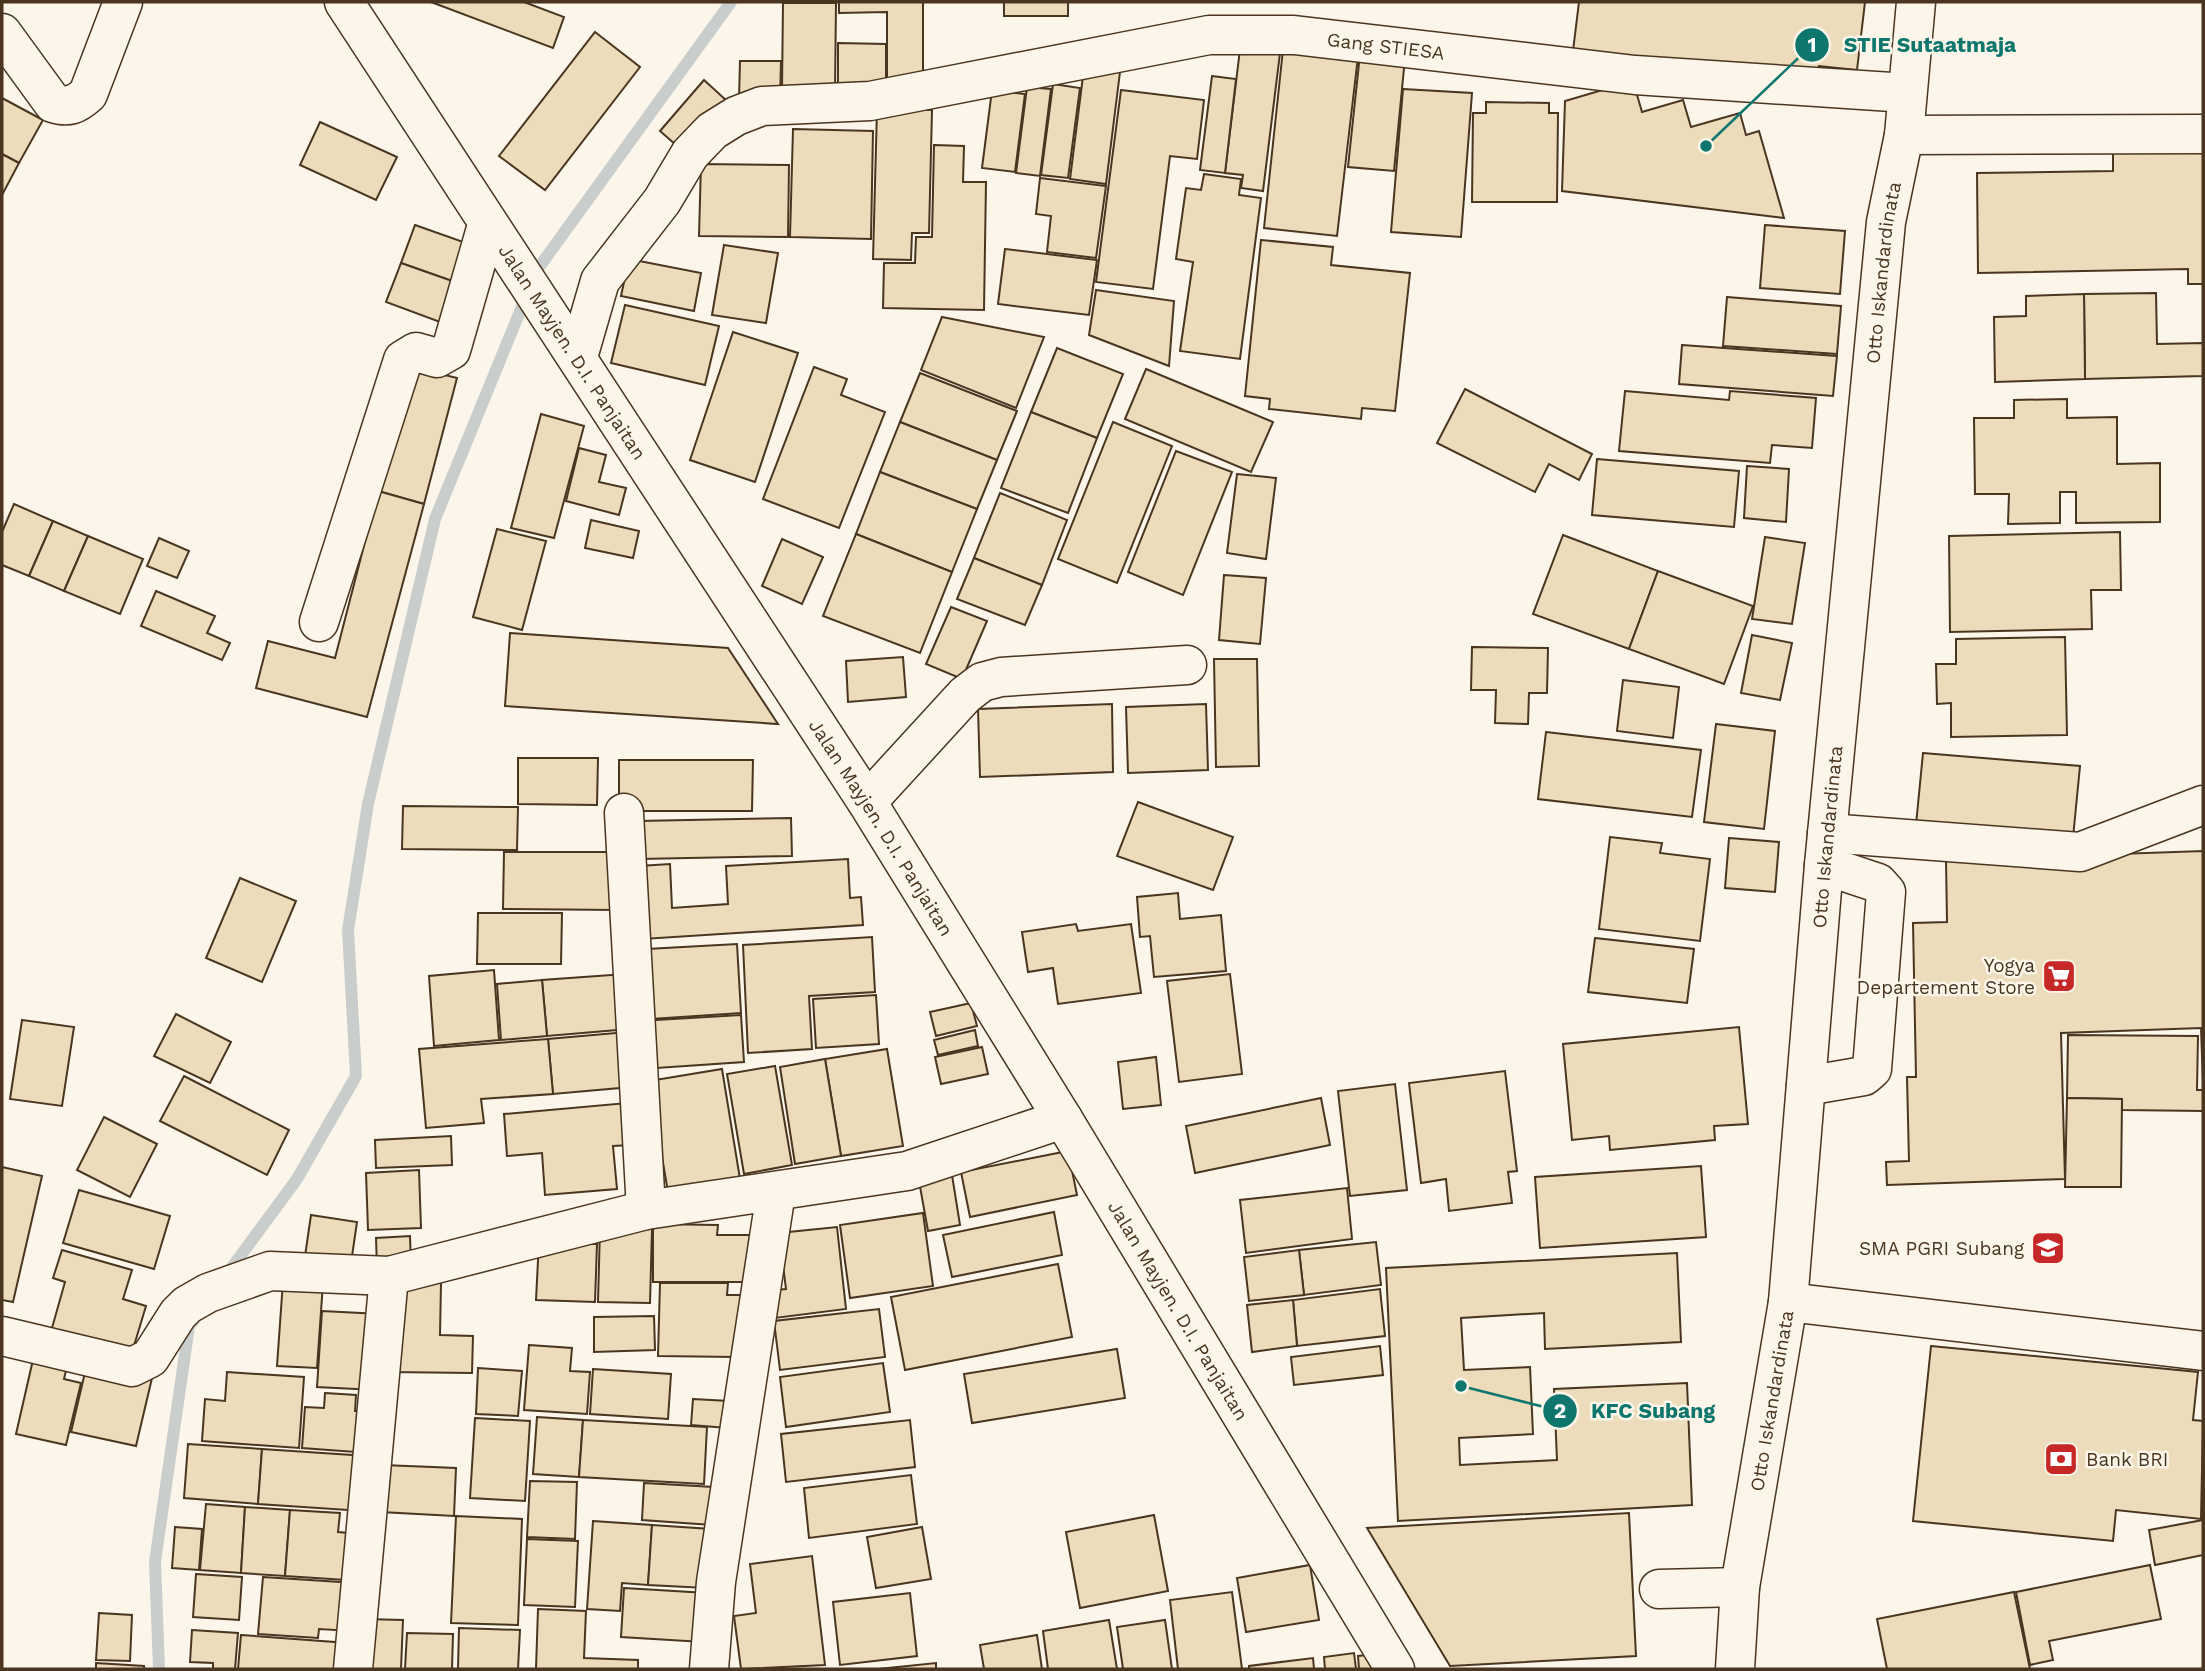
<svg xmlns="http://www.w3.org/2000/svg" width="2205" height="1671" viewBox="0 0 2205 1671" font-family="'Work Sans',sans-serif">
<rect width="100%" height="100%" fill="#fbf6e9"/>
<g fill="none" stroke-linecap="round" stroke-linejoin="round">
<!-- stream -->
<g stroke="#c9cecd" stroke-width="12">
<path d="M227,1274L297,1179L356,1076L348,930L368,804L435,519L537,270L731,2"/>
<path d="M159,1669L155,1562L189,1326L194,1320"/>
</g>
</g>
<!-- building -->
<g fill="#ecdcbc" stroke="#4a3520" stroke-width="2">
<path d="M431,2H524L564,17L553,48Z"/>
<path d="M839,2H923V81H887V12L839,13Z"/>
<rect x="1004" y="2" width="64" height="14"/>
<path d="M1579,2H1865L1857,70L1819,66L1817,84L1572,59Z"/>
<path d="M783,3H836L835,90H782Z"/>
<path d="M595,32L640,67L545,190L499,156Z"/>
<path d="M1284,40L1359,48L1337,236L1264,228Z"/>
<path d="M1241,41L1281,45L1263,191L1241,188L1243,175L1225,173Z"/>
<path d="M838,43L886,44V84L838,83Z"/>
<path d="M1360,54L1405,58L1394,171L1348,167Z"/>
<path d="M740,61H781L780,100L739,99Z"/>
<path d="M1084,68L1120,72L1106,184L1070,179Z"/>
<path d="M1212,76L1236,79L1225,173L1200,170Z"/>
<path d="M704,80L727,101L684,152L660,131Z"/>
<path d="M1633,81L1642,112L1683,100L1691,127L1740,113L1746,135L1759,131L1784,218L1562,191L1565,101Z"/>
<path d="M1053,84L1080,88L1068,178L1041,175Z"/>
<path d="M1027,87L1051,89L1040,176L1016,173Z"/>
<path d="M1403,89L1472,93L1461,237L1391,232Z"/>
<path d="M992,90L1025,94L1015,172L982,168Z"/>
<path d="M1121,90L1204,100L1197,159L1170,156L1153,289L1096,282Z"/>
<path d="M2,98L43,120L19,163L2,154Z"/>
<path d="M1486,102L1549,103V113H1558L1557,202H1472L1473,113H1486Z"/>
<path d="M877,109L932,110L929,233H912L911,260L873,259Z"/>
<path d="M320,122L397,157L376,200L300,165Z"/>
<path d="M793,129L873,131L871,239L790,237Z"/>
<path d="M934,145L964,146L963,182H986L984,310L883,308L884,263H915L916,237H932Z"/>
<path d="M2203,147V284H2188V269L1978,273L1977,173L2113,171V149Z"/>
<path d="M2,154L19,163L2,195Z"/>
<path d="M701,164L789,165L788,237L699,236Z"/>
<path d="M1204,174L1241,179L1239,195L1261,198L1240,359L1180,351L1193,262L1176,259L1186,188L1201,190Z"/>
<path d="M1040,178L1106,186L1096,258L1047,252L1051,216L1036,214Z"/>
<path d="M415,225L469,244L455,282L401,263Z"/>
<path d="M1765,225L1845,231L1840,294L1760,288Z"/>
<path d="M1261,240L1333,247L1331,265L1410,273L1395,411L1362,408L1361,419L1269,409L1270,399L1245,396Z"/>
<path d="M724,245L778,253L766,323L712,315Z"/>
<path d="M1005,249L1097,260L1089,315L998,304Z"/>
<path d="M629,259L701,273L694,311L621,296Z"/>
<path d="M401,263L455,282L440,322L386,302Z"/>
<path d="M1096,290L1174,301L1169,366L1089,335Z"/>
<path d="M2156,293L2157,344L2203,343V376L2085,379L2084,294Z"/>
<path d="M2084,294L2085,379L1995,382L1994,317L2026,316V296Z"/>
<path d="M1727,297L1841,306L1837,354L1723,346Z"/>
<path d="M625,305L719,326L705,385L611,363Z"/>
<path d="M942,317L1044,337L1016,408L921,370Z"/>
<path d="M733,332L798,353L755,482L690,460Z"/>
<path d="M1682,345L1837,356L1833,396L1679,384Z"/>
<path d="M1057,348L1123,374L1097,438L1031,412Z"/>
<path d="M412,367L457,378L424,504L378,491Z"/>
<path d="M814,367L847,379L841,395L885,412L839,528L763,499Z"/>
<path d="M1146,369L1273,422L1251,472L1125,419Z"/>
<path d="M920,373L1017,411L997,460L900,422Z"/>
<path d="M1465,389L1592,454L1579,480L1549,464L1535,492L1437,443Z"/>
<path d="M1625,391L1729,400L1730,391L1816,398L1812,448L1772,445L1770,463L1619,451Z"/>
<path d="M2067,399V418L2117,417V464L2160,463V522L2076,523V492H2060V523L2008,524L2009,494H1975L1974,418H2014V400Z"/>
<path d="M1031,412L1097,438L1068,513L1001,488Z"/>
<path d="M541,414L584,426L554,538L511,528Z"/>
<path d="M900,422L997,460L977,509L880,472Z"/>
<path d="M1113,422L1172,446L1117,583L1058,559Z"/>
<path d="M579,448L606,455L599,482L626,488L619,515L566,501Z"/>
<path d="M1176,451L1232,472L1183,595L1128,572Z"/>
<path d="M1597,459L1739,471L1734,527L1592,515Z"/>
<path d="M1747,466L1789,469L1786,522L1744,518Z"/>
<path d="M880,472L977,509L952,572L856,534Z"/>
<path d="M1237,474L1276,478L1266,559L1227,553Z"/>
<path d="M378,491L424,504L367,717L256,688L268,641L335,658Z"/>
<path d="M1000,493L1067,520L1042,585L974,558Z"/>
<path d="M14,504L53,521L29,576L2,565V532Z"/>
<path d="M591,520L639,531L633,558L585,548Z"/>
<path d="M53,521L88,536L64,591L29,576Z"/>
<path d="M497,529L546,541L522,630L473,617Z"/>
<path d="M2120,532L2121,590H2091L2092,629L1950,632L1949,536Z"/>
<path d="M856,534L952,572L920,653L823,616Z"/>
<path d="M1563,535L1658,571L1629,649L1533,614Z"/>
<path d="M88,536L143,559L120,614L64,591Z"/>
<path d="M1765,537L1805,543L1792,624L1752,619Z"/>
<path d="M159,538L189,551L177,578L147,566Z"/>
<path d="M782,539L823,557L802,604L762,586Z"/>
<path d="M974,558L1042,585L1025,625L957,599Z"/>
<path d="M1658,571L1753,606L1724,684L1629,649Z"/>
<path d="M1224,575L1266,578L1260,644L1219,640Z"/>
<path d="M156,591L215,616L207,633L230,643L222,660L141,626Z"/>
<path d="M951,607L987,621L962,679L926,664Z"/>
<path d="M510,633L728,648L778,724L505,706Z"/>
<path d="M1752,635L1792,643L1780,700L1741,693Z"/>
<path d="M2065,637L2067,735L1951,737V703L1937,704L1936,664H1956V639Z"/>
<path d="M1472,647L1548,648L1547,693H1529L1528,724L1495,723L1496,690H1471Z"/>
<path d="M903,657L906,697L848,702L846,661Z"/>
<path d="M1214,659H1257L1259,766L1216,767Z"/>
<path d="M1623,680L1679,687L1673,738L1617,731Z"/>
<path d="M1112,704L1113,772L980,777L978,709Z"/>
<path d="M1206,704L1208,770L1128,773L1126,707Z"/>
<path d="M1716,724L1775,731L1764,829L1704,822Z"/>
<path d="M1546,732L1701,750L1692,817L1538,799Z"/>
<path d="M1923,753L2080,766L2072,848L1915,835Z"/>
<path d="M518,758H598L597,805L518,804Z"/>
<path d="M619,760H753L752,811H619Z"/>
<path d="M1138,802L1233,837L1213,890L1117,856Z"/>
<path d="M403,806L518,807L517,850L402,849Z"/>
<path d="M791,818L792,856L639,859L638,821Z"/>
<path d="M1610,837L1662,843L1660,853L1710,859L1700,941L1599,929Z"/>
<path d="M1729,838L1779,842L1775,892L1725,888Z"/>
<path d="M2203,851V1084L2201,1028L2061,1033L2065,1179L1887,1185L1886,1162L1909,1161L1907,1077H1916L1913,923L1947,922L1946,860Z"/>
<path d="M504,852H619L618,910L503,909Z"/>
<path d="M848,859L850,898L861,897L863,925L643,939L639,866L670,864L672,908L728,904L726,866Z"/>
<path d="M240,878L296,901L262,982L206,958Z"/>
<path d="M1178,893L1180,919L1221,915L1226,971L1154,977L1150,936L1140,937L1137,897Z"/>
<path d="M478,913H562L561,964H477Z"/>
<path d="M1076,924L1078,931L1131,924L1141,993L1058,1004L1053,968L1028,972L1022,932Z"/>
<path d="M872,937L875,992L809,996L812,1049L748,1053L743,945Z"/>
<path d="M1595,938L1694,949L1687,1003L1588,992Z"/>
<path d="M737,944L741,1013L651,1019L647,949Z"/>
<path d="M494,970L499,1040L434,1046L429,976Z"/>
<path d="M625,974L629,1029L547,1036L542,980Z"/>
<path d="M1230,974L1242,1074L1179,1082L1167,981Z"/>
<path d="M542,980L547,1036L501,1040L497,984Z"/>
<path d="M876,995L879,1044L816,1048L813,999Z"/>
<path d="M971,1003L977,1026L936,1036L930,1012Z"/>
<path d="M176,1014L231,1042L210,1083L154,1056Z"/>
<path d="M741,1015L744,1062L642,1069L639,1021Z"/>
<path d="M22,1020L74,1027L62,1106L10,1099Z"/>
<path d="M1739,1027L1748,1124L1714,1126L1715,1140L1610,1150L1609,1136L1572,1140L1563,1044Z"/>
<path d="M975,1030L978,1046L938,1055L934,1040Z"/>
<path d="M627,1032L631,1087L553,1094L548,1039Z"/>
<path d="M2068,1035L2198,1036L2197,1090H2203V1111L2122,1110V1099L2067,1098Z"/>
<path d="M548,1039L553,1094L481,1099L484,1123L426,1128L419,1049Z"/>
<path d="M982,1047L988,1074L941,1084L935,1057Z"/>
<path d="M887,1049L903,1146L841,1156L825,1059Z"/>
<path d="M1156,1057L1161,1105L1123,1109L1118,1062Z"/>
<path d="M825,1059L841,1156L795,1164L780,1067Z"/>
<path d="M775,1066L792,1165L744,1174L727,1074Z"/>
<path d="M722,1069L740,1179L668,1192L649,1081Z"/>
<path d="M1505,1071L1517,1171L1508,1172L1512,1203L1449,1211L1446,1179L1421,1183L1409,1083Z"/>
<path d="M184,1076L289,1130L267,1175L160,1121Z"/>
<path d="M1395,1084L1407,1190L1350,1196L1338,1091Z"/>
<path d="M1321,1098L1330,1145L1195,1173L1186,1126Z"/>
<path d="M2067,1098L2122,1099L2121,1187H2065Z"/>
<path d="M627,1103L631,1145L613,1146L617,1189L545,1195L542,1153L507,1156L504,1114Z"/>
<path d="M104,1117L157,1144L130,1197L77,1170Z"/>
<path d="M451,1136L452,1165L376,1168L375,1140Z"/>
<path d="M1068,1151L1077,1195L970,1217L961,1172Z"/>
<path d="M1701,1166L1706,1237L1540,1248L1535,1177Z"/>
<path d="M2,1167L42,1176L13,1302L2,1300Z"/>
<path d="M419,1170L421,1228L368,1230L366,1173Z"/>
<path d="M952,1175L960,1225L928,1231L919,1181Z"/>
<path d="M1347,1188L1352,1239L1246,1253L1240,1200Z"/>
<path d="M79,1190L170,1216L154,1269L63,1243Z"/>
<path d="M1054,1212L1062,1255L952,1277L943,1235Z"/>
<path d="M923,1213L933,1286L850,1298L840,1225Z"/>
<path d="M311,1215L357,1222L350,1270L304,1263Z"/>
<path d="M653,1224L718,1225L717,1235H756L755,1282H653Z"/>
<path d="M837,1227L846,1309L775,1318L772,1290L786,1289L779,1233Z"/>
<path d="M600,1228L652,1229L650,1303L598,1302Z"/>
<path d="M410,1236L411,1265L377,1267L376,1238Z"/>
<path d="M539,1241L597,1244L595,1302L536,1300Z"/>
<path d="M1376,1242L1381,1285L1304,1295L1299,1250Z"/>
<path d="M62,1250L132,1270L123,1299L146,1306L130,1359L50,1335L65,1282L53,1278Z"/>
<path d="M1299,1250L1304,1295L1249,1301L1244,1257Z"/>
<path d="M1677,1253L1681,1342L1545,1349L1544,1313L1461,1318L1464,1370L1530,1367L1533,1434L1459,1438L1460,1465L1557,1460L1554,1389L1687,1383L1692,1505L1398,1521L1386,1268Z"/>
<path d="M1058,1264L1072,1337L905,1370L891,1297Z"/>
<path d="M283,1281L323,1283L317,1368L277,1366Z"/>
<path d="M391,1282L441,1283L440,1335L473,1336L472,1373L389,1372Z"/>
<path d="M660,1283H728L727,1295H748L735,1357L658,1356Z"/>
<path d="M1380,1289L1385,1336L1297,1346L1293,1300Z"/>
<path d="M1293,1300L1297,1346L1252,1352L1247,1305Z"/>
<path d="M879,1309L885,1357L780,1370L774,1321Z"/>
<path d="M322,1311L380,1314L375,1390L317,1387Z"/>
<path d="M654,1316L655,1350L594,1352V1317Z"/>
<path d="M529,1345L572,1348L570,1371L590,1372L587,1414L524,1410Z"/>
<path d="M1380,1346L1383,1375L1294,1385L1291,1357Z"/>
<path d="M1931,1346L2198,1372L2193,1420L2203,1421L2201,1519L2116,1510L2113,1541L1913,1521Z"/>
<path d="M1117,1349L1125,1398L972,1423L964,1374Z"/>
<path d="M35,1351L69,1358L64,1379L81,1383L66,1445L16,1434Z"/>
<path d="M883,1363L890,1412L786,1427L780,1377Z"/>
<path d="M87,1364L152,1378L136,1446L71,1432Z"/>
<path d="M478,1368L522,1371L518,1416L476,1414Z"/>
<path d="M593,1369L671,1374L668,1419L590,1414Z"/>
<path d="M227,1372L304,1377L299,1448L202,1441L205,1399L225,1401Z"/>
<path d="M325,1393L356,1395L355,1411H373L369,1453L302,1448L305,1407L324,1408Z"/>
<path d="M693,1399L729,1401L727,1428L691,1425Z"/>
<path d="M537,1417L583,1420L579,1477L533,1474Z"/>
<path d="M475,1418L530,1421L525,1501L470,1498Z"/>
<path d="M583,1420L707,1427L704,1484L579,1477Z"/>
<path d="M910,1420L915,1467L786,1482L781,1434Z"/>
<path d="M188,1444L262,1449L258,1504L184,1498Z"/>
<path d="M262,1449L367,1456L363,1511L258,1504Z"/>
<path d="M383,1465L456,1468L454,1516L381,1512Z"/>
<path d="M911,1475L917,1524L809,1538L804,1488Z"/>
<path d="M530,1481L577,1482L575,1539L527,1537Z"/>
<path d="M644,1483L714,1487L712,1525L642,1520Z"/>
<path d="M206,1504L245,1507L241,1573L200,1570Z"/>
<path d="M245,1507L290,1510L285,1576L241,1573Z"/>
<path d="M290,1510L340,1513L338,1532L350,1533L346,1580L285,1576Z"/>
<path d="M1629,1513L1636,1656L1450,1666L1367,1528Z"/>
<path d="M1154,1515L1168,1591L1080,1608L1066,1532Z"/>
<path d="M456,1516L522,1519L518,1625L451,1623Z"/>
<path d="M2203,1520V1555L2155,1565L2149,1530Z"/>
<path d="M593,1521L652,1525L648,1585L622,1583L620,1611L587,1609Z"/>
<path d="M652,1525L711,1529L707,1588L648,1585Z"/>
<path d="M175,1527L202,1529L199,1570L172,1568Z"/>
<path d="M922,1527L931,1579L876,1588L867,1537Z"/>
<path d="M527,1539L578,1541L575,1607L524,1605Z"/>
<path d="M812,1556L825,1665L741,1669L734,1616L756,1613L750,1564Z"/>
<path d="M1310,1565L1319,1620L1246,1632L1237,1578Z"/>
<path d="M2150,1565L2161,1619L2049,1641L2053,1660L2030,1665L2016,1592Z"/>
<path d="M196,1574L242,1577L239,1620L193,1617Z"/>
<path d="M263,1577L356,1583L353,1631L319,1629L318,1638L258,1634Z"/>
<path d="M624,1588L707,1593L703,1642L621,1637Z"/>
<path d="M1232,1592L1242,1669H1178L1170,1600Z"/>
<path d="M2014,1592L2030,1669H1887L1877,1619Z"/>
<path d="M910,1593L917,1656L840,1665L833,1602Z"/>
<path d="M538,1609L586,1611L584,1658L638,1660V1669H536Z"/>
<path d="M99,1613L132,1615L130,1661L96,1660Z"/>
<path d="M365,1619L403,1620L401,1669H362Z"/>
<path d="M1109,1620L1117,1669H1048L1043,1631Z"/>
<path d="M1165,1620L1172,1669H1123L1117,1627Z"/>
<path d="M459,1628L520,1630L518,1669H458Z"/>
<path d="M192,1630L238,1633L235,1669H213V1663L190,1662Z"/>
<path d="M407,1633L453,1634L452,1669H405Z"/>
<path d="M241,1635L348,1643L345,1669H238Z"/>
<path d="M1037,1635L1042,1669H984L980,1645Z"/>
<path d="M1354,1653L1356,1669H1325L1324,1657Z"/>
<path d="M1385,1653L1386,1669H1359L1358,1656Z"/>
<path d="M1313,1658L1314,1669H1249V1666Z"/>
<path d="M96,1663L144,1666V1669H96Z"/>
<path d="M936,1663V1669H878Z"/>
</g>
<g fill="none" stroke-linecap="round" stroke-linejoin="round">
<!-- minor casing -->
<g stroke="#4a3520" stroke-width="41">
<g id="minor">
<path id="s1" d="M344,2L867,802L1063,1119L1395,1669"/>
<path d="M2,33L53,103C68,108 76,105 88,94L123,2"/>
<path d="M1904,135L2203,134"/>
<path id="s2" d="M578,357L600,281L662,201L690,154L712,131L736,116L762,106L870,101L1209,35H1294L1635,75L1907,93"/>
<path d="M319,622L403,360L416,352L437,358L451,350L487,225"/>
<path d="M867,802L965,695L982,682L1001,677L1187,665"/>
<path d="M624,813L646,1210"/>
<path d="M1827,833L2080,852L2203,805"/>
<path d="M1806,1086L1864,1076L1872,1069L1886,892L1878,883L1824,865"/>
<path d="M1788,1302L2203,1351"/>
<path d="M2,1336L132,1367L150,1358L178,1314L187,1305L208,1293L270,1271L389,1276L646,1210L907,1171L1063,1119"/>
<path d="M1659,1589L1740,1587"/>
<path d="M353,1669L389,1276"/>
<path d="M709,1669L716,1582L776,1192"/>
</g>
</g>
<!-- major casing -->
<g stroke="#4a3520" stroke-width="41">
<g id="major">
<path id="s3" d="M1735,1669L1740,1587L1788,1302L1824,865L1886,222L1904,135L1916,2"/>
</g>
</g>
<!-- minor -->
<use href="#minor" stroke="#fbf6e9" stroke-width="38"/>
<!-- major -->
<use href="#major" stroke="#fbf6e9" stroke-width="38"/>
</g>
<!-- icons -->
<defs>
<g id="supermarket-square" transform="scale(1.75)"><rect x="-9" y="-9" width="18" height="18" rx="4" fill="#c62828" stroke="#fbf6e9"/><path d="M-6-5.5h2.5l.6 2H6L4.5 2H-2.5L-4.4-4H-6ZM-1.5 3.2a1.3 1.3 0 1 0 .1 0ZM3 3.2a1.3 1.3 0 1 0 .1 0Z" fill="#fff"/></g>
<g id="school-square" transform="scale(1.75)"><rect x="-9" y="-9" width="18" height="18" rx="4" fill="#c62828" stroke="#fbf6e9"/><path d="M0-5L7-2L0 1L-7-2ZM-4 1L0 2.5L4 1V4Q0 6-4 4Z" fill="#fff"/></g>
<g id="bank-square" transform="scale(1.75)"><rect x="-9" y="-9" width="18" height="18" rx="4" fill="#c62828" stroke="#fbf6e9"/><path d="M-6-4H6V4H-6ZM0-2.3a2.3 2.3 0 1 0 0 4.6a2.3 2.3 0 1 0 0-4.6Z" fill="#fff"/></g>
</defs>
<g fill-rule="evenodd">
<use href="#supermarket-square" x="2059" y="976"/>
<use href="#school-square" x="2048" y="1248"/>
<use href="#bank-square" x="2061" y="1459"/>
</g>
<g text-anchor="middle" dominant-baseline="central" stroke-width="5" stroke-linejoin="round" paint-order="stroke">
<!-- street labels -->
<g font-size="19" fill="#4a3520" stroke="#fbf6e9">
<text stroke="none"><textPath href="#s2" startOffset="954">Gang STIESA</textPath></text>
<text stroke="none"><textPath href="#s3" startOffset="1405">Otto Iskandardinata</textPath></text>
<text stroke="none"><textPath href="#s1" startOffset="418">Jalan Mayjen. D.I. Panjaitan</textPath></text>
<text stroke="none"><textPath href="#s1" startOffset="985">Jalan Mayjen. D.I. Panjaitan</textPath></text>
<text stroke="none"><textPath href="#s3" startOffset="838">Otto Iskandardinata</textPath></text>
<text stroke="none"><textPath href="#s1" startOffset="1552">Jalan Mayjen. D.I. Panjaitan</textPath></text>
<text stroke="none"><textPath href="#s3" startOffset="271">Otto Iskandardinata</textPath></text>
</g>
<!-- poi labels -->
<g font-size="19" fill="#4a3520" stroke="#fbf6e9" text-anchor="end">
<text x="2035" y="965">Yogya<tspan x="2035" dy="22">Departement Store</tspan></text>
<text x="2024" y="1248">SMA PGRI Subang</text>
<text x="2086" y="1459" text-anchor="start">Bank BRI</text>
</g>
</g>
<!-- callouts -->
<path fill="none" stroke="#0f766e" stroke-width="2.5" d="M1706 146L1812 45M1461 1386L1560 1411"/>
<g fill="#0f766e" stroke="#fbf6e9" stroke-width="2.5">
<circle cx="1706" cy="146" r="7"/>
<circle cx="1461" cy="1386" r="7"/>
<circle cx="1812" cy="45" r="18"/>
<circle cx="1560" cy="1411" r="18"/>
</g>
<g font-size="21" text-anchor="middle" font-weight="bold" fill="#fff">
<text x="1812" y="52">1</text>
<text x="1560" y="1418">2</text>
</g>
<g font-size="21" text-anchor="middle" font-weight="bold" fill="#0f766e" stroke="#fbf6e9" stroke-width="5" stroke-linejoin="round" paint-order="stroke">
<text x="1930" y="52">STIE Sutaatmaja</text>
<text x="1653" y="1418">KFC Subang</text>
</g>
<!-- border -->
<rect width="2205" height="1671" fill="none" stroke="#4a3520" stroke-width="7"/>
</svg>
